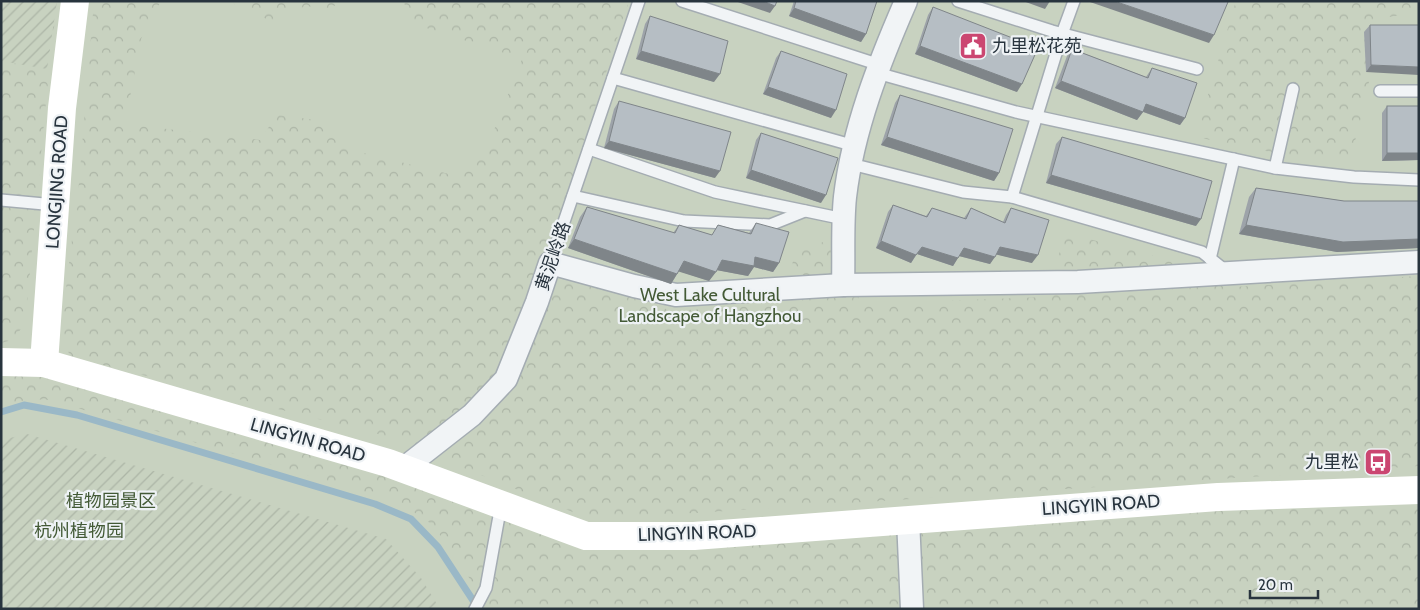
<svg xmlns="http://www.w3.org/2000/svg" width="1420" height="610" viewBox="0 0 1420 610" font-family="Cabin,'Noto Sans SC',sans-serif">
<defs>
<pattern id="forest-crowns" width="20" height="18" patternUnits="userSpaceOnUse" patternTransform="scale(1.25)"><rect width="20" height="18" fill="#c8d2c0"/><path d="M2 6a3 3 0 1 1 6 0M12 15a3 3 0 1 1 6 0" fill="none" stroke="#acb5a6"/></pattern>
<pattern id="garden-furrows" width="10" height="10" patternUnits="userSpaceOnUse" patternTransform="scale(1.25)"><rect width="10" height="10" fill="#c8d2c0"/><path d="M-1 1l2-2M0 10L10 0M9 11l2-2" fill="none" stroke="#acb5a6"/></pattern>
</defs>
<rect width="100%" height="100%" fill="#dfe4e8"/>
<!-- green -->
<rect fill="#c8d2c0" x="1" y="1" width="1418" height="608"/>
<!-- forest -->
<g fill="url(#forest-crowns)">
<path d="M1,1H57L48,81L25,324L12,340L1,343Z"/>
<path d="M94,1H161L141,39L125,124L260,140L277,115L325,121L344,148L449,174L485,153L522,59L408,22L404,1H629L550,248L581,280L672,311L786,304L794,254L828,240L858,260L859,304L1045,297L1066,233L1193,266L1233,287L1419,276V466L696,513L585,517L382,435L71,357L62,340L64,304L79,183Z"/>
<path d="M233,1H341L330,9L305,6L275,23L234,4Z"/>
<path d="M1236,1H1419V12L1366,21L1369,86L1350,161L1291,156L1201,138L1199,125Z"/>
<path d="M1,374L55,377L407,480L566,537L894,528L902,537L906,609H488L451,548L430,523L399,502L50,400L29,399L1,406Z"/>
<path d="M1419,504V609H920L916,533L1130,513Z"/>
</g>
<!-- garden -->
<g fill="url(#garden-furrows)">
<path d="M1,1H57L47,69L1,61Z"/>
<path d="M27,434L386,539L421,578L440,609H1V440Z"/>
</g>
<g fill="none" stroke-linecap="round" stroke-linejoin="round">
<!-- stream -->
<path stroke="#9ab8c7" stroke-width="7" d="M1,412L24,405L77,415L375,504L411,519L438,547L478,608"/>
<!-- lane casing -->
<g stroke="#a4acb2" stroke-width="14">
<g id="lane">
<path d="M682,1L880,65"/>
<path d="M958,1L1052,31L1197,69"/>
<path d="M877,73L1016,112L1275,168L1354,177L1419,180"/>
<path d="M613,78L855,146"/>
<path d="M1380,91H1419"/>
<path d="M589,149L715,192L844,219"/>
<path d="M851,164L963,192L1012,197L1202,252L1226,271"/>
<path d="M1275,168L1293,89"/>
<path d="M573,196L684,221L770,225L805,211"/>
<path d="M1012,197L1062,34L1074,1"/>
<path d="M1,200L55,205"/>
<path d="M1210,259L1234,159"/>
<path d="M550,263L639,1"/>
<path d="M475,609L486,588L501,505"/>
</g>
</g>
<!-- street casing -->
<g stroke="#a4acb2" stroke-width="25">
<g id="street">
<path d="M843,285C844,256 842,226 845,197C853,129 879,63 906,1"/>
<path d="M403,469L472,415L506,379L537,302L550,263L634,286L676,295L843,285L1078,282L1419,262"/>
<path d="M908,519L912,609"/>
</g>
</g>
<!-- lane -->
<use href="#lane" stroke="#f1f4f6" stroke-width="11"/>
<!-- street -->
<use href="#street" stroke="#f1f4f6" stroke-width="22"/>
<!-- secondary -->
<g stroke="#fff" stroke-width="28">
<path d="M1,362L44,363L388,463L586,536H694L1218,497L1419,490"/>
<path d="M44,363L62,108L75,1"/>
</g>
</g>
<!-- wall -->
<g fill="#9da3a9">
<path d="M794,1H877L866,34L861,42L789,16Z"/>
<path d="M933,7L1017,92L915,54L928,15Z"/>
<path d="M650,16L714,82L636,59L645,24Z"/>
<path d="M1370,25H1419L1366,72L1364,32Z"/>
<path d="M1072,49L1146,77L1152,68L1185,118L1180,125L1143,112L1137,120L1055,88L1067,56Z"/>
<path d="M781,51L831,118L763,94L776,58Z"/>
<path d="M900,95L999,173L994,181L881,145L895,103Z"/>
<path d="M619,101L715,178L604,148L614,109Z"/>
<path d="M1387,106L1419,160L1382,161V113Z"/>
<path d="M761,133L821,203L746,178L756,140Z"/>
<path d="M1062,137L1196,226L1046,183L1056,144Z"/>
<path d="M1256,188L1344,201H1419V248L1337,252L1239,234L1249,197Z"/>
<path d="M893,205L926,216L932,208L964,218L971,208L1003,222L1006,215L1011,208L1032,263L996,254L990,264L959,256L953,266L917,254L911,263L876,248L888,212Z"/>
<path d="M587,207L673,233L679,225L712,235L718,225L749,233L756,223L779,263L773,272L754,267L748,276L717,270L709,281L679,271L671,284L568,248L580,217Z"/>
</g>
<!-- shaded-wall -->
<g fill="#7f8589">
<path d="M735,1H763L775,6L770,13Z"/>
<path d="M1023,1H1050L1045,9Z"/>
<path d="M1091,1H1114L1214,35L1209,43L1090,2Z"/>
<path d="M794,8L866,34L861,42L789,16Z"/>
<path d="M920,46L1022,84L1017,92L915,54Z"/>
<path d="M641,51L720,74L714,82L636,59Z"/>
<path d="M1371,65L1419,67V75L1366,72Z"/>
<path d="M1061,81L1143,112L1137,120L1055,88Z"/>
<path d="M768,87L836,110L831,118L763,94Z"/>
<path d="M1146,104L1185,118L1180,125L1141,111Z"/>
<path d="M887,137L999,173L994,181L881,145Z"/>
<path d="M609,141L720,171L715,178L604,148Z"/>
<path d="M1387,153H1419V160L1382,161Z"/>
<path d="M751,170L826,195L821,203L746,178Z"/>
<path d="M1051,175L1201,219L1196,226L1046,183Z"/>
<path d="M1246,225L1419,239V248L1337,252L1239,234Z"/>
<path d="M574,239L677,274L671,284L568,248Z"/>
<path d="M881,241L916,255L911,263L876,248Z"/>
<path d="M922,247L958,258L953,266L917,254Z"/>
<path d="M1000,247L1038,255L1032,263L994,254Z"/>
<path d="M964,248L995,257L990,264L959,256Z"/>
<path d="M755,257L779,263L773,272L754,267L748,276L716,270L722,260Z"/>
<path d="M684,261L716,272L709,281L677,271Z"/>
</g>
<!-- building -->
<g fill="#b6bec4" stroke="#7f8589">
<path d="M763,1H777L775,6Z"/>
<path d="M796,1H877L866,34L794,8Z"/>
<path d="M1114,1H1226L1228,2L1214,35Z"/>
<path d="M933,7L1038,48L1022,84L920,46Z"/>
<path d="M650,16L728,41L720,74L641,51Z"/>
<path d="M1370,25H1419V67L1371,65Z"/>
<path d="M1072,49L1148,78L1152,68L1197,83L1185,118L1146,104L1143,112L1061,81Z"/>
<path d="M781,51L847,74L836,110L768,87Z"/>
<path d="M900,95L1013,129L999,173L887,137Z"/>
<path d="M619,101L731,132L720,171L609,141Z"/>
<rect x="1387" y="106" width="32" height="47"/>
<path d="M761,133L838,158L826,195L751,170Z"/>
<path d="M1062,137L1212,181L1201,219L1051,175Z"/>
<path d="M1256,188L1344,201H1419V239L1343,242L1246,225Z"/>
<path d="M893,205L927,217L932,208L966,219L971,208L1005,223L1011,208L1049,220L1038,255L1000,247L995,257L964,248L958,258L922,247L916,255L881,241Z"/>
<path d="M587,207L675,233L679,225L712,235L718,225L751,234L756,223L789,232L779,263L755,257L754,266L722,260L716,272L684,261L677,274L574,239Z"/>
</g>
<!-- icons -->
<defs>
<g id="civic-square" transform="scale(1.4375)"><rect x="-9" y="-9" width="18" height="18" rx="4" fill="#cb4671" stroke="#eef2f5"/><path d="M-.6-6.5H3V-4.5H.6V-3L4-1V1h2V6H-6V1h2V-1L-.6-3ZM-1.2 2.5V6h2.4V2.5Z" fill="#fff"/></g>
<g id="bus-square" transform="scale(1.4375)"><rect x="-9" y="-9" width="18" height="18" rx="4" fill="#cb4671" stroke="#eef2f5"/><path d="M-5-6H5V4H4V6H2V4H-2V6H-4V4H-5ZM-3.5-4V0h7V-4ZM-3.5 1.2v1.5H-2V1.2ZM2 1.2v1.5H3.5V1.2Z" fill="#fff"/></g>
</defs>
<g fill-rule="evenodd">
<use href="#civic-square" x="973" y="46"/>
<use href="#bus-square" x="1378" y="462"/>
</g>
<g text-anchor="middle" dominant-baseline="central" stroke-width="4.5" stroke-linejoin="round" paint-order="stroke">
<!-- poi labels -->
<g font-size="18" fill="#28343e" stroke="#eef2f5" text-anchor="start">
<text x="992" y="46">九里松花苑</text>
<text x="1359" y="462" text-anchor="end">九里松</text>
</g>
<!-- street labels -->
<g font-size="18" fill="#28343e" stroke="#eef2f5">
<text transform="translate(57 182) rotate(-86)">LONGJING ROAD</text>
<text transform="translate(553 256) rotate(-71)">黄泥岭路</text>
<text transform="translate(308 440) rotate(16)">LINGYIN ROAD</text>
<text transform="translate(1101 505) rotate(-4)">LINGYIN ROAD</text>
<text transform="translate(697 533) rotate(-2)">LINGYIN ROAD</text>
</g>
<!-- park labels -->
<g font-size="18" fill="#435a36" stroke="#eef2f5">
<text x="710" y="295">West Lake Cultural<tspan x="710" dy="21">Landscape of Hangzhou</tspan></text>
<text x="111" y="501">植物园景区</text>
<text x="79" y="531">杭州植物园</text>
</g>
</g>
<!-- border -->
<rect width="1420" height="610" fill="none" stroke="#28343e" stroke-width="5"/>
<!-- scale -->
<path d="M1250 590v8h68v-8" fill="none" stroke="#28343e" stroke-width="2.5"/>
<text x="1258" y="590" font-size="15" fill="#28343e" stroke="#eef2f5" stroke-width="4" paint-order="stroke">20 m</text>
</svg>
